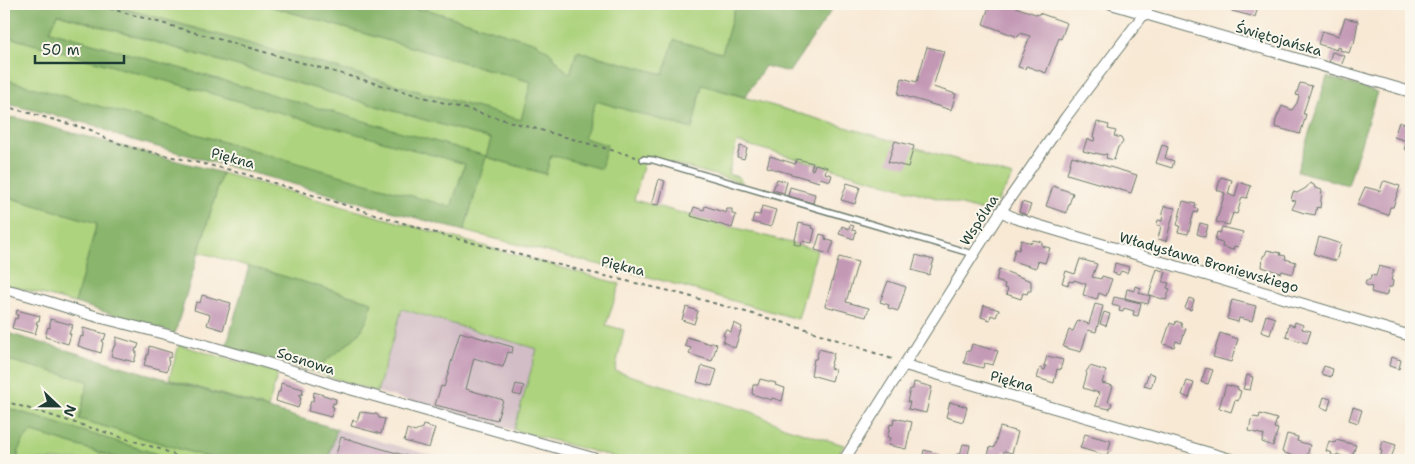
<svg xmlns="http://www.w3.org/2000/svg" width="1415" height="464" viewBox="0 0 1415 464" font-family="'Shantell Sans',sans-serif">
<rect width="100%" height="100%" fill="#fbf7ec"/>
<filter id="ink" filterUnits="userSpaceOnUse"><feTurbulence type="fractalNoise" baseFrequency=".02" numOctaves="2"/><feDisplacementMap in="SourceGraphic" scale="10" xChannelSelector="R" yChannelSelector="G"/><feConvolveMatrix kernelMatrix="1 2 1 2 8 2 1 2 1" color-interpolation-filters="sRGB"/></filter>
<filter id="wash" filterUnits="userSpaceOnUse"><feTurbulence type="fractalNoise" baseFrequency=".0096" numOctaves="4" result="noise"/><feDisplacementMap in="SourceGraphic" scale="20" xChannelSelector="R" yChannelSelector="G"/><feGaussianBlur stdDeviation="1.12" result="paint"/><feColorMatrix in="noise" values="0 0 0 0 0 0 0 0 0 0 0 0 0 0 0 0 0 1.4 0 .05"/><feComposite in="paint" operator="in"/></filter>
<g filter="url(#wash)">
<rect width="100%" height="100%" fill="#f8e9d5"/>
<!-- industrial -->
<g fill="#d2bdc6">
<path d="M401,309L537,349L514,430L377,392Z"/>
<path d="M337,429L448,460H328Z"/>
</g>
<!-- green -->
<g fill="#add37e" stroke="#668859">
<path d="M109,4H262L531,82L521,120Z"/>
<path d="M382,4H736L722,54L663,74L577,51L570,74L561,66L550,52L516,37L428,10L394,7Z"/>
<path d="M57,14L491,139L486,157L545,174L550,155L583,138L596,101L692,129L702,85L1013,176L990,213L737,142L728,174L738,177L743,183L646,156L634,200L817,250L798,319L649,277L464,231L486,157L50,31Z"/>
<path d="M4,36L465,163L451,208L4,79Z"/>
<path d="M222,173L620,284L606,325L624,330L615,371L752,412L784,427L844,445L835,460H625L514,430L537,349L402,309L377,392L314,372C329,354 356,344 366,322C369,316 370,308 372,302L199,252Z"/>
<path d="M4,196L97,223L75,303L4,284Z"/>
<path d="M179,345L278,373L268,408L169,379Z"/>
<path d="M4,359L89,381L79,419L217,460H166L157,454L4,407Z"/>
<path d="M33,432L124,460H18C18,448 22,438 33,432Z"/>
</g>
<!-- forest -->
<g fill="#8ab56d" stroke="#547950" fill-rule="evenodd">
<path d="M4,4H102L152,16L521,120L531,82L262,4H382L394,7L428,10L536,43L550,52L561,66L570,74L577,51L663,74L674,40L722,53L736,4H836L789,72L765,66L745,97L702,85L692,129L596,101L584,138L607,145L601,169L551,155L546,174L486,157L464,231L118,136L97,126L4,103V79L451,207L465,164L4,36ZM58,14L491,139L486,156L50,31Z"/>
<path d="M1327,77L1377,92L1348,185L1297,171Z"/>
<path d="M4,117L17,118L222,173L175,333L75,303L97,223L4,196Z"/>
<path d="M249,266L372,302C370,308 369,316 366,322C356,344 329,354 314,372L226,347Z"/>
<path d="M4,332L337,429L328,460H217L79,419L88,381L4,359Z"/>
<path d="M4,407L157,454L166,460H124L33,432C22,438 18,448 18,460H4Z"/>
</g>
<g id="blocks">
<!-- building -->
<g fill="#c398b5">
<path d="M990,4H1007L1038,15L1039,13L1067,23L1061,39L1059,38L1046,73L1026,66L1025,69L1018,67L1030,36L1020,33L1018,37L983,24Z"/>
<path d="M1233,4H1259L1255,17L1232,11Z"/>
<path d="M1345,18L1358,21L1354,44H1352L1349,53L1340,50L1341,48L1337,47V50L1318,44L1322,31L1339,36Z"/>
<path d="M927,47L944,51L933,87L956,94L951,110L898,94L902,78L917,82Z"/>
<path d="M1332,52L1345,56L1341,66L1329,62Z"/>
<path d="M1300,83L1312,86L1303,114H1306L1304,122L1300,134L1275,127L1276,120L1282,106L1292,110L1297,103L1299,96L1296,95Z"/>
<path d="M1097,122L1109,125L1108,129L1116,131L1114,136L1121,138L1123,142L1121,145L1118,147L1114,160L1106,158L1107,154H1105L1104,155L1095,153V154L1083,151L1087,139L1094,141L1095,138L1093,137Z"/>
<path d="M1399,122L1411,126V152L1404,149L1407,141L1394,137Z"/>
<path d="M895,141L914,146L908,167L888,162Z"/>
<path d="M1162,145L1168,147L1165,158L1174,161L1172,168L1156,163Z"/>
<path d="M740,146L747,148L744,159L737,157Z"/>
<path d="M770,156L795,164L797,159L813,163L811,169L813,170L815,164L827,167L825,173L832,175L830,181L820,178L819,182L767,167Z"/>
<path d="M1072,156L1137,175L1131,193L1067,174Z"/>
<path d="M1221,177L1232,180L1228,194L1235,197L1239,182L1251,186L1247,198L1242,197L1237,214L1233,213L1229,225L1216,222L1225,193L1217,190Z"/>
<path d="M659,179L665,181L659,205L652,204Z"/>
<path d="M777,179L787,182L784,193L773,190Z"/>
<path d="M1385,181L1400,186L1393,207H1390L1388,215L1357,205L1365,187L1380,191L1383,182Z"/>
<path d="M847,183L860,187L855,204L841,200Z"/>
<path d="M1310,183L1314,185L1315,188L1322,190L1320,208L1317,207L1315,215L1304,213L1292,209L1296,201L1291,200L1293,192L1297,193L1306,188Z"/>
<path d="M1053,186L1073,193L1066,213L1046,206Z"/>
<path d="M790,187L815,194L813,203L788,196Z"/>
<path d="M1183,201L1196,204L1195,208L1198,209L1197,213L1194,212L1188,234L1178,232L1180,226L1177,225Z"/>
<path d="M1022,202L1031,205L1027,215L1019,212Z"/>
<path d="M705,206L726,213L727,209H732V214L736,215L732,228L691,216L694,207L704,210Z"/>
<path d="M762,206L776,210L771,227L752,222L754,214L760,215Z"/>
<path d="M1164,206L1175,208L1166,241L1158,239L1161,226L1157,225L1158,220L1162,221Z"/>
<path d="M799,223L812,226L811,228L815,229L812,243L802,241L801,246L794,244Z"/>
<path d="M1200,223L1208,225L1205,237L1197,234Z"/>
<path d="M850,225L854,226L852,230L856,231L854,239L839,234L842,226L849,229Z"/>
<path d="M1222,227L1243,232L1238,247L1234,246L1233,250L1222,247L1223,243L1215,241L1217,232L1220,233Z"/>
<path d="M820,234L826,236L825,239L834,242L829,254L815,250Z"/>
<path d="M1319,237L1341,244L1336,261L1314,254Z"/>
<path d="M1021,240L1032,243L1033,240L1042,242V246L1050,248L1045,263L1038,261L1036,268L1012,261L1015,249L1019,250Z"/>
<path d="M1267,250L1281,253L1280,255L1286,256L1285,259L1296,262L1293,274L1282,271L1281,273L1262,267L1263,256L1265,255Z"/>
<path d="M916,255L934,260L929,275L912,270Z"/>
<path d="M839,257L858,262L846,302L869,308L866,317L825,306Z"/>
<path d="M1080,259L1097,264L1092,277L1101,279L1102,276L1112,279L1106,296L1099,293L1097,299L1083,295L1086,284L1074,280L1073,282L1069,281L1068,285L1062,283L1066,271L1075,274Z"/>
<path d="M1115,263L1129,267L1127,273L1121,271L1119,275L1113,273Z"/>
<path d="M1379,266L1394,270L1391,280L1393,281L1392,287H1389L1386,296L1371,292L1372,287L1366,285L1365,283L1366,280H1370L1371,275L1376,276Z"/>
<path d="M999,269L1031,281V291H1028L1027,294L1023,293L1021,299L1006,294L1008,289L1004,288L1005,284L996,281Z"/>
<path d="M1157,269L1166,272L1163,282L1169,283L1167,288L1170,289L1166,300L1149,295Z"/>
<path d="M888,281L906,287L898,311L888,308L889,305L880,302Z"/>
<path d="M1135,286L1141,288L1139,293L1150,296L1148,304L1125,298L1127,289L1134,291Z"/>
<path d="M202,295L231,303L223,330L207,325L210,315L194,310L196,302L200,303Z"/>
<path d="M1114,297L1141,303L1138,316L1133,315L1134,311L1124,308L1123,312L1119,311L1120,307L1112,305Z"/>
<path d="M1189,298L1194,300L1191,310L1185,308Z"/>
<path d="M1232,300L1256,306L1252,321L1239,318L1238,322L1227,319Z"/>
<path d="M1095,304L1103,306L1096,332L1088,330L1081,352L1063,347L1069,330L1073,331L1078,320L1089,324Z"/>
<path d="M984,305L999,310L996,317L991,315L990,320L981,317Z"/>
<path d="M686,307L698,311L694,324L682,320Z"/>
<path d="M17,310L40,316L39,321H37L36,324H38L35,334L12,328L15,318L17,319L18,315H16Z"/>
<path d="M1104,312L1110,314L1106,326L1100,324Z"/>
<path d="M1266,315L1275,318L1270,335L1261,332Z"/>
<path d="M50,319L73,325L69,333L71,334L68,344L45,337L48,327L50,328Z"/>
<path d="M1176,321L1181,323L1182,327L1186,328L1181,343L1176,341L1174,347L1163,344L1170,323L1175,325Z"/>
<path d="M1295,322L1303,325L1302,329L1311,331L1307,343L1286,337L1289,324L1294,326Z"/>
<path d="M734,323L742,327L735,348L723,342L725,336L723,335L726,329L731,332Z"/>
<path d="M83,328L106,334L104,340L103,339L102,342L103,343L101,353L78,346L81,336L83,337Z"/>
<path d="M460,332L513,347L512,353L508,352L503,367L474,358L466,389L503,400L497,420L435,405L441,386L444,387Z"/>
<path d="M1220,333L1238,339L1231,362L1213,357Z"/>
<path d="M116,337L139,344L137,349L136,348L135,352H137L134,362L111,356L114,346H116Z"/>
<path d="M687,337L711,344L712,342L717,344L712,361L689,354L691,348L685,346Z"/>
<path d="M972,344L998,351L993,365L984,363L983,368L964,363L967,351H970Z"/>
<path d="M149,346L172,353L170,358L168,357V361H169L167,371L144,365L147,355H148Z"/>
<path d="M819,349L834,353L830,368L835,370L832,381L811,375L814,359H816Z"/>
<path d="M1047,356L1063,360L1060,370L1057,369L1054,383L1037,378L1040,368L1045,370L1046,366H1044Z"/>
<path d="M1391,357L1401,360L1399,369L1389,366Z"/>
<path d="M702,366L717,370L712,386L697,382Z"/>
<path d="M1090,366L1106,371L1102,383L1113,386L1108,402L1112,403L1110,409L1095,406L1099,393L1083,388L1087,374L1086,372Z"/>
<path d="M1324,366L1333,369L1331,377L1321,374Z"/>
<path d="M1206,368L1213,370L1208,384L1201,382Z"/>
<path d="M1149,373L1155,375L1151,388L1144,386Z"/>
<path d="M1247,375L1253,377L1250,390L1243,389Z"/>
<path d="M760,379L776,383L775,385L785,388L782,401L772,398L771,400L752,394L753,385H758Z"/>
<path d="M1187,381L1194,383L1189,398L1182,395Z"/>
<path d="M914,382L932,387L926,413L908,409L910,402H907L910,389H913Z"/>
<path d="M281,383L303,389L302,395L300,394L299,397L301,398L298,408L276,401L278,392H280Z"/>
<path d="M516,384L524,386L521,396L513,394Z"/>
<path d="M1226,385L1238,388V390L1241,391L1238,401L1235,400L1231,412L1219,408Z"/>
<path d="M314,392L336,399L335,404L333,403L332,407H334L331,417L308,411L311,401H313Z"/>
<path d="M1324,397L1331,399L1328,410L1321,407Z"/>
<path d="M950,402L967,407L963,422L946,417Z"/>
<path d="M1353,407L1362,410L1358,423L1349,420Z"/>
<path d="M360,412L377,414L379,418L385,419L381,434L351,426L353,420L357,421Z"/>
<path d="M1260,414L1277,419L1274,428L1278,429L1273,446L1262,442L1264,435L1249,431L1251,420L1254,417L1259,418Z"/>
<path d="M894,418L912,422L906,449L888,445L890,438L887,437L889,431L890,424L893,425Z"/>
<path d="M423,425L435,428L429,448L404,441L407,429L415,432L422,428Z"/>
<path d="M1000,427L1018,432L1012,453L1004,451L1002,460L988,456L990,447L994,448Z"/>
<path d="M1085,434L1111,441L1107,456L1080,448Z"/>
<path d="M1287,434L1298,437L1297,441L1310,445L1306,460L1282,452Z"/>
<path d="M341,437L421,460H344L335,458Z"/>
<path d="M1336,440L1356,445L1351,460H1346L1347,458L1337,454L1336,456L1331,455L1332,453L1326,451L1329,441L1335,443Z"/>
<path d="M1383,441L1396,445L1390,460H1383V459L1380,458L1382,451L1380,450Z"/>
<path d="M963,444L970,445L967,460H959V457H956L957,454L960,455Z"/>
<path d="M924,450L939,454L938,456L951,460H922Z"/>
</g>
</g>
</g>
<g filter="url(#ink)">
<use href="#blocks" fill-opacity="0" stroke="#6b796c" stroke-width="1"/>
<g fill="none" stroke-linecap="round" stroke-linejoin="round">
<!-- lane casing -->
<g stroke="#6b796c" stroke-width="8">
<path id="lane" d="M643,159L653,160L973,254"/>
</g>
<!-- street casing -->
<g stroke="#6b796c" stroke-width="12">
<g id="street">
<path d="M1111,4L1411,92"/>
<path d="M1001,211L1014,218L1411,336"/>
<path d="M4,289C38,297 71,310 106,319C182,338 258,358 332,384L600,460"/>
<path d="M905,365L1234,460"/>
<path d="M844,460L1001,211L1066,117L1144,14L1149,4"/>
</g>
</g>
<!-- path -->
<g stroke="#6b796c" stroke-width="2" stroke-dasharray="4 4" stroke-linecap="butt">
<path d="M94,4L636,157"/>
<path d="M4,106L91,130L106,139L133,148L235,171L442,235L575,269L674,292L803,328L895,360"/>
<path d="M4,401L163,450L185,460"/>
</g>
<!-- lane -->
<use href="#lane" stroke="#fff" stroke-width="5"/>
<!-- street -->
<use href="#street" stroke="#fff" stroke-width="10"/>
</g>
</g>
<g text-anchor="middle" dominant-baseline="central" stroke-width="4" stroke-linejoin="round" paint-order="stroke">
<!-- street labels -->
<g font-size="14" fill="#1f3d34" stroke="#fbf7ec">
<text transform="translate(1279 39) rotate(16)">Świętojańska</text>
<text transform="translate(233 158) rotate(15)">Piękna</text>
<text transform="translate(979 220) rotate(-57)">Wspólna</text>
<text transform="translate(1209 262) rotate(16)">Władysława Broniewskiego</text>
<text transform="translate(623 266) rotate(13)">Piękna</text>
<text transform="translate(306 361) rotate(18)">Sosnowa</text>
<text transform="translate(1012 381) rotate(16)">Piękna</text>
</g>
</g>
<!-- margin -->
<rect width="1415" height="464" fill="none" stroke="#fbf7ec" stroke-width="20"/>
<!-- north arrow -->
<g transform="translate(58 406) rotate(112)" stroke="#fbf7ec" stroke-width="4" paint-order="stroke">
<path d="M0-4L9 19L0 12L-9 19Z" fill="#1f3d34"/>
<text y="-8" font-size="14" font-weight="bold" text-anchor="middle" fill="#1f3d34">N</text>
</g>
<!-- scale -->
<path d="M35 55v8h89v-8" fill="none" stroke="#1f3d34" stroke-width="2.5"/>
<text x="42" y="55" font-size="15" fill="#1f3d34" stroke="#fbf7ec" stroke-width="4" paint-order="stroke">50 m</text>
</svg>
